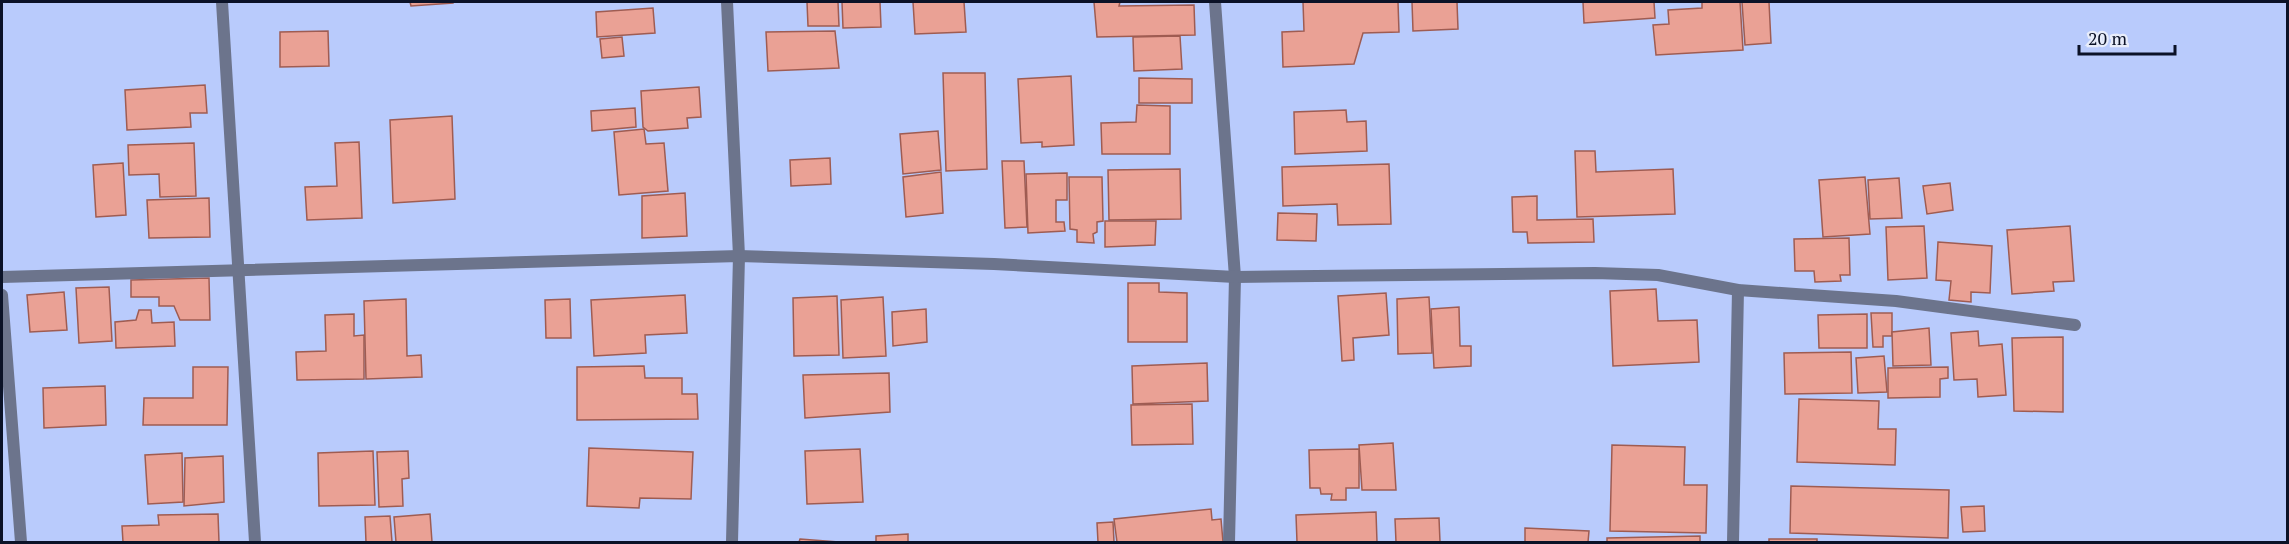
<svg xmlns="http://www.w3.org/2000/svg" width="2289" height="544" viewBox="0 0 2289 544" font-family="'PT Serif',serif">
<rect width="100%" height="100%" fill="#b9cbfc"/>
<!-- building -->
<g fill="#eaa195" stroke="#9f5c52" stroke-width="1.5">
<path d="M410,2H453V3L411,6Z"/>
<path d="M807,2H838L839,26H808Z"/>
<path d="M842,2H880L881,27L843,28Z"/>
<path d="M913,2H964L966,32L915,34Z"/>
<path d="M1094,2H1120L1119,6L1194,5L1195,35L1097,37Z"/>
<path d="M1303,2H1398L1399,32L1363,33L1354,64L1283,67L1282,32L1304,31Z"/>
<path d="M1412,2H1457L1458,29L1413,31Z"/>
<path d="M1583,2H1654L1655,18L1584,23Z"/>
<path d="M1702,2H1740L1743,50L1656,55L1653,25L1669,24L1668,10L1702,8Z"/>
<path d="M1742,2H1769L1771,43L1745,45Z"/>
<path d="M653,8L655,33L597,37L596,12Z"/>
<path d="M328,31L329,66L280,67V32Z"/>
<path d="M835,31L839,68L768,71L766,32Z"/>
<path d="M1180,36L1182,69L1134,71L1133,37Z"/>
<path d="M622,37L624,56L602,58L600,39Z"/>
<path d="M943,73H985L987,169L946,171Z"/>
<path d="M1071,76L1074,145L1042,147V142L1021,143L1018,79Z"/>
<path d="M1139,78L1192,79V103H1139Z"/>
<path d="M205,85L207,113H190L191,127L127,130L125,90Z"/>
<path d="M699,87L701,117L687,118L688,128L648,131L643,127L641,91Z"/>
<path d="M1137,105L1170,106V154H1102L1101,123L1136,122Z"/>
<path d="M635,108L636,127L592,131L591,111Z"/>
<path d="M1346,110L1347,122L1366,121L1367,151L1295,154L1294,112Z"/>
<path d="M452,116L455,199L393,203L390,120Z"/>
<path d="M644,129L646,144L664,143L668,191L619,195L614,132Z"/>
<path d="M938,131L941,170L903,174L900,134Z"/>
<path d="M359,142L362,218L307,220L305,187L337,186L335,143Z"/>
<path d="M194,143L196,196L160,197L159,174L129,175L128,145Z"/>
<path d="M1575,151H1595L1596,172L1673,169L1675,214L1577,217Z"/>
<path d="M830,158L831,184L791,186L790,160Z"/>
<path d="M1002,161H1024L1027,227L1005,228Z"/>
<path d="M123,163L126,215L96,217L93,165Z"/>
<path d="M1389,164L1391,224L1338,225L1337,204L1283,206L1282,167Z"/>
<path d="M1180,169L1181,219L1109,220L1108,170Z"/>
<path d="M941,172L943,213L906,217L903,177Z"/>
<path d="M1067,173V200H1056V222H1064L1065,231L1028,233L1026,174Z"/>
<path d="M1069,177H1102L1103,221L1097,222V232L1093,234L1094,243L1077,242V230L1070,229Z"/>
<path d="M1865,177L1870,234L1823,237L1819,180Z"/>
<path d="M1899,178L1902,218L1870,219L1868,180Z"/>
<path d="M1950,183L1953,210L1927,214L1923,186Z"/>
<path d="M685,193L687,236L642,238V196Z"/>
<path d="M1537,196V220L1593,219L1594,242L1528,243L1527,232H1513L1512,197Z"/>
<path d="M209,198L210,237L149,238L147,200Z"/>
<path d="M1278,213L1317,214L1316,241L1277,240Z"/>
<path d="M1105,221H1156L1155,245L1105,247Z"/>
<path d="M1924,226L1927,278L1888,280L1886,227Z"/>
<path d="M2070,226L2074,281L2053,282L2054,291L2012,294L2007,230Z"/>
<path d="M1849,238L1850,275H1840L1841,281L1815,282L1814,271H1795L1794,239Z"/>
<path d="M1938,242L1992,246L1990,293L1971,292V302L1949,300L1951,281L1936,280Z"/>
<path d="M209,278L210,320H180L174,306H159V297H131V280Z"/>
<path d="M1128,283H1159V292L1187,293V342H1128Z"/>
<path d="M109,287L112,341L79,343L76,288Z"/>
<path d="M1656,289L1658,321L1697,320L1699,362L1613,366L1610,291Z"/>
<path d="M64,292L67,330L30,332L27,295Z"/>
<path d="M1386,293L1389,335L1353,338L1354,360L1342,361L1338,296Z"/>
<path d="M685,295L687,333L645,335L646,353L594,356L591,300Z"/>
<path d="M837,296L839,355L794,356L793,298Z"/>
<path d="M883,297L886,356L843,358L841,300Z"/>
<path d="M1429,297L1432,353L1398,354L1397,299Z"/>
<path d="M406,299L407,356L421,355L422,377L366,379L364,301Z"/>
<path d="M570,299L571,338H546L545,300Z"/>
<path d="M1459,307L1460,346H1471V366L1434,368L1431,309Z"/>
<path d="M926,309L927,342L893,346L892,312Z"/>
<path d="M139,310H151L152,323L174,322L175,346L116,348L115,322L136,320Z"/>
<path d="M1871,313H1892V336H1883V347H1873Z"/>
<path d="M354,314V336L364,335V379L297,380L296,352L326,351L325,315Z"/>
<path d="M1867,314V348H1819L1818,315Z"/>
<path d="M1929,328L1931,365L1893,366L1892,332Z"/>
<path d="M1978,331L1979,346L2002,344L2006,395L1978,397L1977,379L1954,380L1951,333Z"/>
<path d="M2063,337V412L2014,411L2012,338Z"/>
<path d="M1851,352L1852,393L1785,394L1784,353Z"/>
<path d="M1884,356L1887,392L1858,393L1856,358Z"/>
<path d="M1207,363L1208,401L1133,404L1132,366Z"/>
<path d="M644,366L645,378H682V394H697L698,419L577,420V367Z"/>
<path d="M193,367H228L227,425H143L144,398H193Z"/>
<path d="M1948,367V378L1940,379V397L1888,398V368Z"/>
<path d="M889,373L890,412L805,418L803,375Z"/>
<path d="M105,386L106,425L44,428L43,388Z"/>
<path d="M1799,399L1879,401L1878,429H1896L1895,465L1797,462Z"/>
<path d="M1192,404L1193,444L1132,445L1131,405Z"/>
<path d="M1393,443L1396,490H1362L1359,445Z"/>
<path d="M1612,445L1685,447L1684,485H1707L1706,533L1610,531Z"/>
<path d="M589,448L693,452L691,499L640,498L639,508L587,506Z"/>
<path d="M860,449L863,502L807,504L805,451Z"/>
<path d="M1359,449V488H1346V500H1331L1332,494H1321L1320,488H1310L1309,450Z"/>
<path d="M373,451L375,505L319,506L318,453Z"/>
<path d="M408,451L409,478L402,479L403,506L379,507L377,452Z"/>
<path d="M182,453L183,502L148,504L145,455Z"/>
<path d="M223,456L224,502L184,506L185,458Z"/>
<path d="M1791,486L1949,490L1948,538L1790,533Z"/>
<path d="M1984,506L1985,531L1963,532L1961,507Z"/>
<path d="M1211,509L1212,520L1221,519L1223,542H1117L1114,519Z"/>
<path d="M1376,512L1377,542H1297L1296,515Z"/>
<path d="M218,514L219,542H123L122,526L159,525L158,515Z"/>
<path d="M430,514L432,542H396L394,517Z"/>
<path d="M390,516L392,542H366L365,517Z"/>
<path d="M1439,518L1440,542H1396L1395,519Z"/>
<path d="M1113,522L1114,542H1098L1097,523Z"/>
<path d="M1525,528L1589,531L1588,542H1525Z"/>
<path d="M908,534V542H876V536Z"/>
<path d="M1700,536V542H1607V538Z"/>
<path d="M800,539L839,542H799Z"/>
<rect x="1769" y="539" width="48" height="3"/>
</g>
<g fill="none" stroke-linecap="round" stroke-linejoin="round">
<!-- street -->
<g stroke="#6c748c" stroke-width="12">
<path d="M222,2L255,542"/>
<path d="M727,2L739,256L732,542"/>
<path d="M1215,2L1235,277L1229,542"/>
<path d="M2,277L739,256L994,264L1235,277L1595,273L1658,275L1738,290L1896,301L2075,325"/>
<path d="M2,295L21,542"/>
<path d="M1733,542L1738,290"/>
</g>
</g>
<!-- border -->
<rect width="2289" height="544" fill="none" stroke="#0b1227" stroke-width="6"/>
<!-- scale -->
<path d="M2079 45v9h96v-9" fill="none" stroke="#0b1227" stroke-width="3"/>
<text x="2088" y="45" font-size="18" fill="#0b1227" stroke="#e8edfa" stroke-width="4.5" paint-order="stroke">20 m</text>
</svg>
